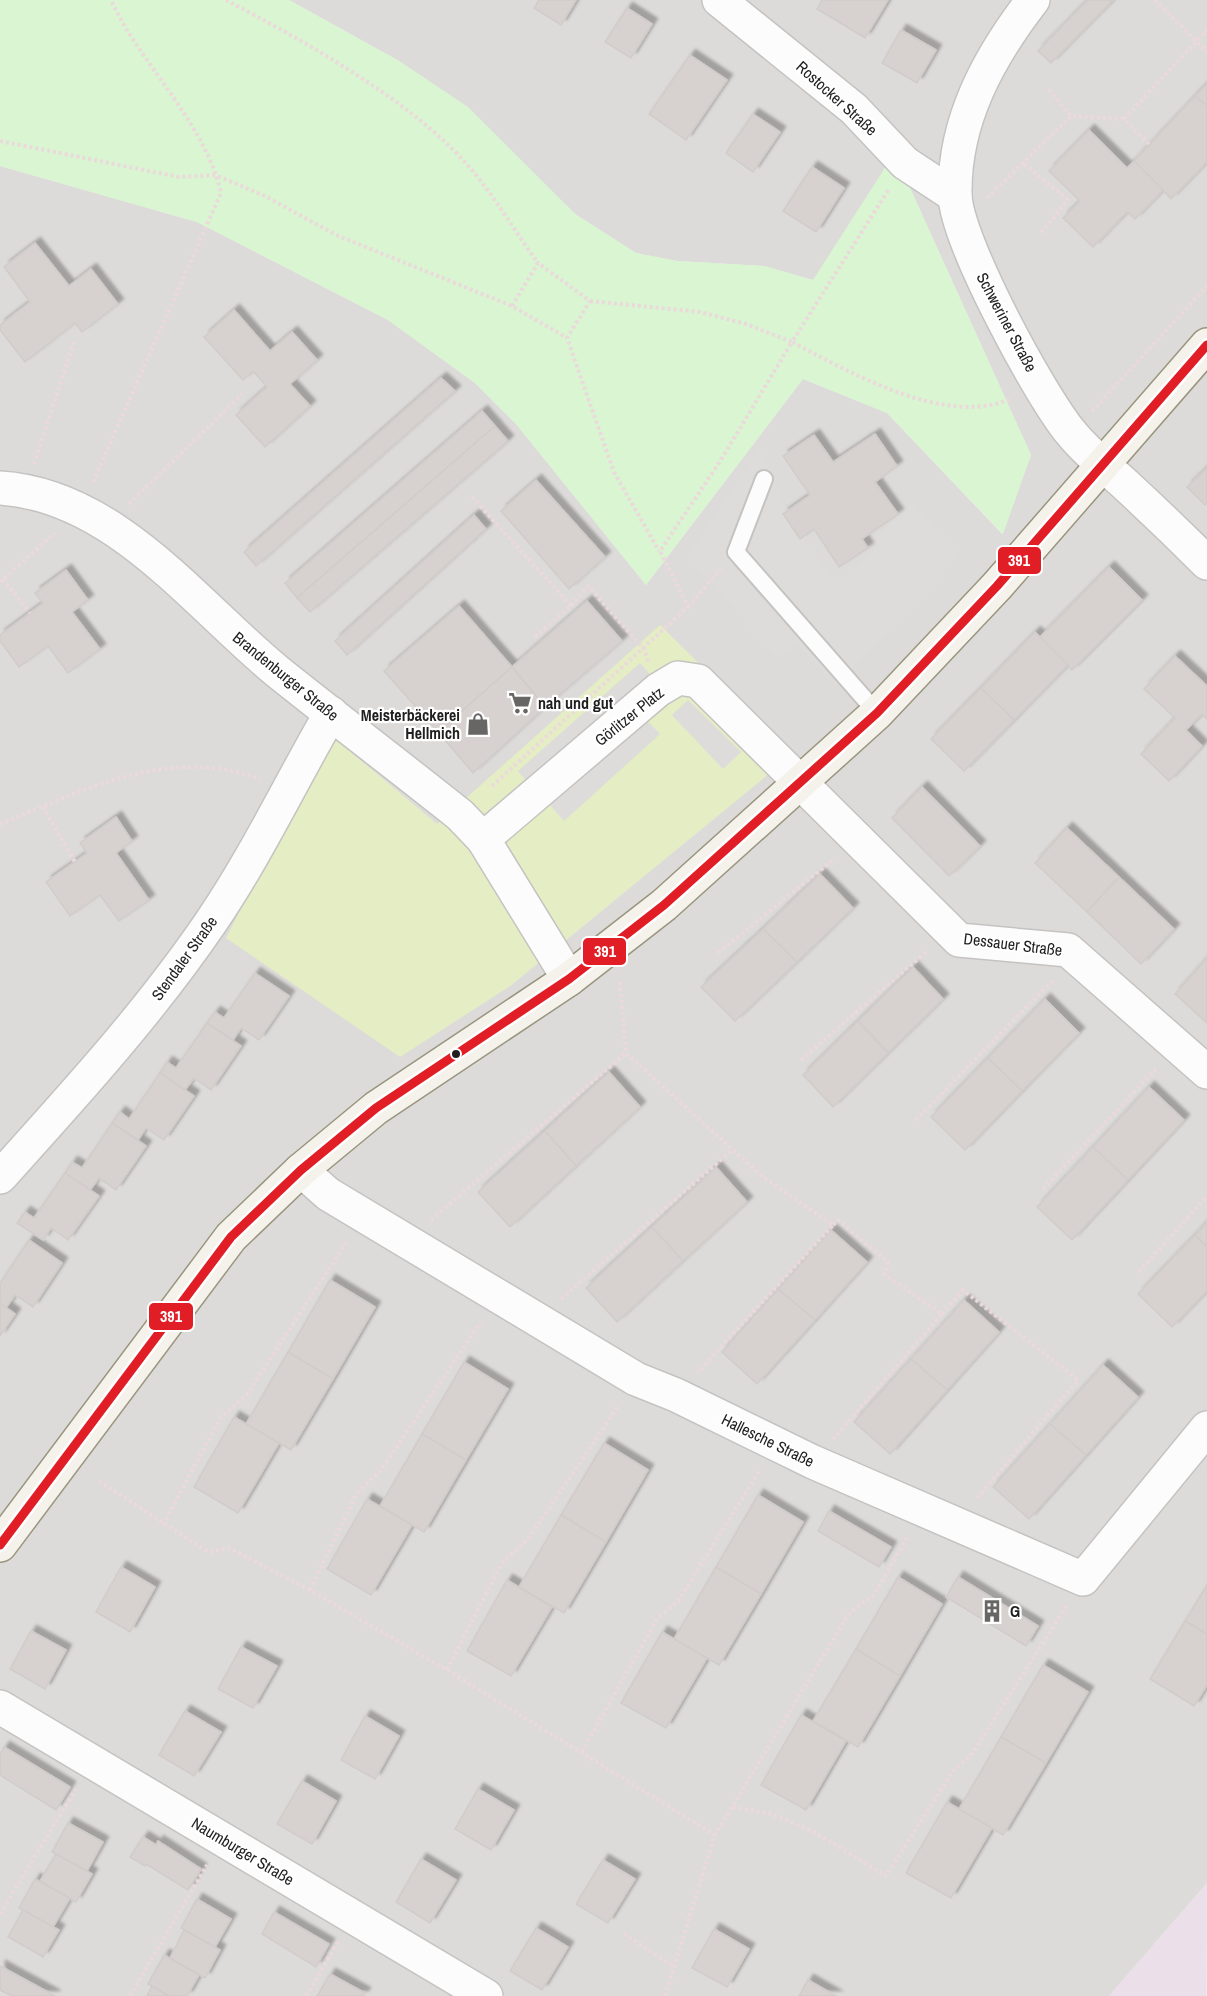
<svg xmlns="http://www.w3.org/2000/svg" width="1207" height="1996" viewBox="0 0 1207 1996" font-family="'Archivo Narrow',sans-serif">
<defs>
<filter id="shadow"><feDropShadow dx="5.5" dy="-5.5" stdDeviation="1.5" flood-color="#0004"/></filter>
</defs>
<rect width="100%" height="100%" fill="#eeebe8"/>
<!-- residential -->
<path fill="#dddbd9" fill-rule="evenodd" d="M289,0H1207V1883L1109,1996H0V166L197,222L388,320L475,383L516,424L646,585L803,379L887,413L1002,534L1031,455L906,179L813,280L764,266L677,261L636,253L575,214L467,107L399,61ZM330,735L437,824L791,755L510,986L400,1056Z"/>
<!-- industrial -->
<path fill="#ebdfe9" d="M1207,1883L1206,1996H1109L1176,1919Z"/>
<!-- grass -->
<path fill="#e4edc4" d="M660,625L792,755L510,986L400,1057L226,938L330,735L437,824Z"/>
<!-- park -->
<path fill="#d9f5d1" d="M0,0H289L399,61L468,107L575,214L636,253L677,261L764,266L813,280L890,160L906,179L1031,455L1003,534L887,413L803,379L646,585L516,424L475,383L388,320L197,222L0,166Z"/>
<!-- parking -->
<g fill="#dedcdb">
<path d="M760,448L782,499L783,514L839,588L878,547L875,536L912,505L959,555L835,686L798,643L779,658L688,557Z"/>
<path d="M640,663L655,680L533,789L518,771Z"/>
<path d="M688,700L741,752L723,769L672,715Z"/>
<path d="M640,713L660,734L564,821L545,799Z"/>
</g>
<!-- building -->
<g fill="#d7d2d0" stroke="#d1ccc9" stroke-width="1.5" filter="url(#shadow)">
<path d="M539,0H576L561,25L534,8Z"/>
<path d="M822,0H888L865,38L817,9Z"/>
<path d="M1088,0H1113L1051,63L1038,51Z"/>
<path d="M627,8L652,24L631,58L605,42Z"/>
<path d="M901,30L936,50L917,83L882,63Z"/>
<path d="M690,55L727,80L686,140L649,114Z"/>
<path d="M1207,84V106L1195,96Z"/>
<path d="M1195,96L1207,106V162L1171,199L1134,161Z"/>
<path d="M753,114L780,132L753,172L726,153Z"/>
<path d="M1089,130L1127,168L1134,161L1163,190L1135,219L1127,212L1093,247L1063,218L1080,201L1049,171Z"/>
<path d="M812,167L844,188L816,232L783,211Z"/>
<path d="M35,243L69,286L91,269L118,304L82,332L75,323L25,362L0,330V325L30,302L4,267Z"/>
<path d="M234,310L270,351L292,332L317,360L290,384L310,406L265,447L236,415L267,387L253,371L243,380L204,337Z"/>
<path d="M441,378L455,391L256,566L244,552Z"/>
<path d="M482,411L495,426L297,598L285,583Z"/>
<path d="M495,426L508,441L310,612L297,598Z"/>
<path d="M875,434L897,466L875,482L898,514L862,539L868,548L839,567L814,529L800,539L783,514L810,495L783,456L814,435L833,462Z"/>
<path d="M1207,468V503L1205,505L1187,487Z"/>
<path d="M536,480L605,557L569,589L501,511Z"/>
<path d="M474,515L486,529L347,655L335,641Z"/>
<path d="M1109,567L1142,600L1072,670L1039,638Z"/>
<path d="M66,570L88,600L72,612L100,649L68,673L48,646L19,667L0,641V635L43,603L35,593Z"/>
<path d="M587,601L622,641L545,707L512,667Z"/>
<path d="M459,606L512,667L438,732L384,671Z"/>
<path d="M1035,632L1068,665L1014,720L981,688Z"/>
<path d="M1175,656L1207,686V719L1202,714L1186,730L1202,746L1169,781L1141,754L1175,718L1144,689Z"/>
<path d="M512,667L545,707L473,773L438,732Z"/>
<path d="M981,688L1014,720L964,771L931,739Z"/>
<path d="M922,787L980,846L949,876L892,818Z"/>
<path d="M116,817L132,841L116,853L149,900L119,921L100,895L70,916L46,882L87,853L80,843Z"/>
<path d="M1067,828L1119,877L1087,912L1035,863Z"/>
<path d="M820,874L853,908L797,962L763,929Z"/>
<path d="M1119,877L1174,929L1141,964L1087,912Z"/>
<path d="M763,929L797,962L735,1021L701,987Z"/>
<path d="M1207,958V1023L1175,994Z"/>
<path d="M913,967L943,999L888,1053L858,1021Z"/>
<path d="M255,973L289,996L259,1040L241,1028L233,1040L207,1023L215,1012L224,1018Z"/>
<path d="M1045,999L1079,1033L1022,1091L988,1058Z"/>
<path d="M858,1021L888,1053L833,1107L803,1075Z"/>
<path d="M207,1023L241,1046L211,1090L194,1078L185,1090L160,1073L167,1062L176,1068Z"/>
<path d="M988,1058L1022,1091L965,1150L931,1117Z"/>
<path d="M609,1072L640,1107L576,1166L545,1131Z"/>
<path d="M160,1073L194,1096L164,1140L146,1128L138,1140L112,1123L120,1112L129,1119Z"/>
<path d="M1149,1087L1184,1120L1128,1180L1093,1147Z"/>
<path d="M112,1123L146,1146L116,1190L99,1178L90,1190L65,1173L72,1162L82,1168Z"/>
<path d="M545,1131L576,1166L510,1227L478,1192Z"/>
<path d="M1093,1147L1128,1180L1072,1240L1037,1207Z"/>
<path d="M716,1167L747,1202L683,1261L652,1227Z"/>
<path d="M65,1173L99,1196L68,1240L51,1228L43,1240L17,1223L25,1212L34,1218Z"/>
<path d="M1207,1222V1247L1195,1235Z"/>
<path d="M652,1227L683,1261L617,1322L586,1288Z"/>
<path d="M831,1230L867,1262L815,1320L778,1289Z"/>
<path d="M1195,1235L1207,1247V1291L1172,1327L1138,1294Z"/>
<path d="M29,1240L62,1263L33,1307L15,1295L6,1308L0,1303V1283Z"/>
<path d="M330,1280L375,1307L333,1379L288,1352Z"/>
<path d="M778,1289L815,1320L757,1384L722,1352Z"/>
<path d="M964,1300L999,1332L947,1390L911,1359Z"/>
<path d="M0,1303L15,1314L0,1336Z"/>
<path d="M288,1352L333,1379L291,1450L246,1424Z"/>
<path d="M911,1359L947,1390L890,1454L854,1422Z"/>
<path d="M464,1362L508,1389L466,1460L422,1434Z"/>
<path d="M1103,1365L1138,1397L1086,1455L1050,1424Z"/>
<path d="M234,1417L279,1443L238,1513L194,1487Z"/>
<path d="M1050,1424L1086,1455L1029,1519L993,1487Z"/>
<path d="M422,1434L466,1460L424,1532L380,1506Z"/>
<path d="M604,1443L648,1470L606,1542L561,1515Z"/>
<path d="M758,1495L803,1522L761,1594L716,1567Z"/>
<path d="M367,1499L412,1525L371,1595L327,1569Z"/>
<path d="M829,1511L891,1547L879,1567L818,1531Z"/>
<path d="M561,1515L606,1542L564,1613L519,1587Z"/>
<path d="M121,1567L155,1587L130,1632L96,1612Z"/>
<path d="M716,1567L761,1594L719,1665L674,1639Z"/>
<path d="M898,1577L942,1604L900,1676L856,1649Z"/>
<path d="M958,1577L1038,1626L1026,1646L946,1597Z"/>
<path d="M507,1580L552,1607L511,1676L467,1651Z"/>
<path d="M1207,1585V1634L1185,1621Z"/>
<path d="M1185,1621L1207,1634V1685L1194,1706L1150,1679Z"/>
<path d="M31,1631L66,1650L45,1689L10,1669Z"/>
<path d="M662,1632L707,1658L666,1728L621,1703Z"/>
<path d="M241,1647L277,1666L253,1708L218,1689Z"/>
<path d="M856,1649L900,1676L858,1747L813,1721Z"/>
<path d="M1043,1665L1088,1692L1046,1763L1001,1737Z"/>
<path d="M185,1711L221,1732L194,1776L159,1755Z"/>
<path d="M801,1715L846,1741L806,1810L761,1785Z"/>
<path d="M365,1716L399,1736L375,1779L341,1760Z"/>
<path d="M1001,1737L1046,1763L1003,1835L959,1809Z"/>
<path d="M4,1747L70,1787L56,1810L0,1775V1754Z"/>
<path d="M302,1781L336,1801L312,1844L277,1824Z"/>
<path d="M478,1789L514,1810L491,1850L455,1829Z"/>
<path d="M947,1802L992,1828L951,1898L906,1873Z"/>
<path d="M68,1823L103,1842L87,1871L52,1852Z"/>
<path d="M143,1837L156,1845L158,1841L201,1869L188,1890L146,1864L145,1866L130,1857Z"/>
<path d="M56,1854L92,1874L76,1902L40,1881Z"/>
<path d="M421,1859L456,1880L430,1923L396,1902Z"/>
<path d="M603,1860L635,1879L608,1923L576,1904Z"/>
<path d="M35,1879L70,1898L53,1927L19,1908Z"/>
<path d="M197,1899L231,1919L215,1947L181,1928Z"/>
<path d="M23,1910L59,1930L43,1957L8,1937Z"/>
<path d="M274,1912L329,1944L316,1967L262,1934Z"/>
<path d="M536,1928L568,1947L542,1990L510,1971Z"/>
<path d="M714,1929L749,1949L727,1987L692,1968Z"/>
<path d="M184,1930L220,1950L205,1978L170,1958Z"/>
<path d="M164,1955L199,1975L187,1996H169L148,1984Z"/>
<path d="M0,1966L55,1996H12L0,1990Z"/>
<path d="M330,1974L365,1993L363,1996H317Z"/>
<path d="M808,1980L836,1996H799Z"/>
<path d="M152,1986L169,1996H147Z"/>
</g>
<g fill="none" stroke-linecap="round" stroke-linejoin="round">
<!-- service casing -->
<g stroke="#c5c3c2" stroke-width="20">
<path id="service" d="M764,479L736,552L877,713"/>
</g>
<!-- minor casing -->
<g stroke="#c5c3c2" stroke-width="36">
<g id="minor">
<path d="M719,0L854,109L905,163L955,196"/>
<path d="M1033,0C989,57 954,120 955,194C955,239 1041,398 1072,434C1088,454 1110,470 1128,487C1155,512 1181,537 1207,563"/>
<path d="M0,488C115,495 195,604 278,672C338,720 400,767 460,815L483,839L569,979"/>
<path d="M483,839L658,690L678,678L698,681L959,940L1068,950L1207,1072"/>
<path d="M301,1170L328,1194L636,1379L676,1395L813,1462L1083,1579L1207,1428"/>
<path d="M0,1177C74,1095 149,1013 211,922C256,856 291,782 331,713"/>
<path d="M0,1707L486,1996"/>
</g>
</g>
<!-- secondary casing -->
<g stroke="#99957e" stroke-width="36">
<path id="secondary" d="M0,1545L231,1237L301,1170L376,1108L569,979L664,905L877,713L997,586L1207,345"/>
</g>
<!-- path -->
<g stroke="#ebd9db" stroke-width="4" stroke-dasharray="3 3" stroke-linecap="butt">
<path d="M226,0C302,40 405,97 463,160C491,190 513,229 538,263"/>
<path d="M1155,0L1207,52"/>
<path d="M1049,90L1071,116L1124,119L1149,144"/>
<path d="M1124,119L1207,30"/>
<path d="M0,141L179,177L215,175L265,196L336,235L512,306L567,338"/>
<path d="M1024,164L1068,200L1041,233"/>
<path d="M987,198L1071,116"/>
<path d="M590,301L700,312L746,324L792,342L889,189"/>
<path d="M512,306L538,263L590,301L567,338L614,472L659,551"/>
<path d="M1092,411L1207,286"/>
<path d="M34,464L74,342"/>
<path d="M93,482L221,193C205,122 140,64 111,0"/>
<path d="M472,497L571,606"/>
<path d="M129,504L242,394"/>
<path d="M3,579L30,613"/>
<path d="M0,582L55,533"/>
<path d="M688,607L721,569"/>
<path d="M535,637L571,606L588,586L644,649L648,661"/>
<path d="M492,786L688,607L660,551L719,463L792,342C849,372 949,429 1012,398"/>
<path d="M43,807L75,862"/>
<path d="M0,824C84,790 169,745 260,779"/>
<path d="M718,953L834,859"/>
<path d="M620,982L626,1053L763,1177L833,1225L697,1373"/>
<path d="M801,1060L927,951"/>
<path d="M916,1120L1054,979"/>
<path d="M1043,1189L1156,1069"/>
<path d="M431,1220L626,1053"/>
<path d="M1139,1272L1207,1196"/>
<path d="M561,1299L732,1150"/>
<path d="M942,1314L963,1290L1078,1380L977,1498"/>
<path d="M833,1439L942,1314L884,1274L888,1262L838,1220L833,1225"/>
<path d="M99,1481L208,1552L229,1548L310,1590L447,1670L715,1835"/>
<path d="M163,1525L221,1417L246,1396L348,1240"/>
<path d="M310,1590L357,1493L381,1470L481,1322"/>
<path d="M447,1670L502,1563L529,1538L619,1405"/>
<path d="M582,1752L657,1619L679,1600L760,1470"/>
<path d="M733,1807L771,1814L813,1831L886,1876L953,1771L972,1754L1067,1605"/>
<path d="M0,1914L76,1789"/>
<path d="M624,1934L675,1967"/>
<path d="M130,1996L207,1865"/>
<path d="M306,1996L338,1942"/>
<path d="M665,1996L715,1835L850,1612L874,1595L908,1536"/>
</g>
<!-- service -->
<use href="#service" stroke="#fcfcfc" stroke-width="16"/>
<!-- minor -->
<use href="#minor" stroke="#fcfcfc" stroke-width="33"/>
<!-- secondary -->
<use href="#secondary" stroke="#f4f2eb" stroke-width="33"/>
<!-- bus-1 casing -->
<g stroke="#fff" stroke-width="14">
<path id="bus-1" d="M0,1545L231,1237L301,1170L376,1108L569,979L664,905L877,713L997,586L1207,345"/>
</g>
<!-- bus-1 -->
<use href="#bus-1" stroke="#e11e26" stroke-width="9"/>
</g>
<!-- icons -->
<defs>
<g id="supermarket-bare" transform="scale(1.8)"><path d="M-6-5.5h2.5l.6 2H6L4.5 2H-2.5L-4.4-4H-6ZM-1.5 3.2a1.3 1.3 0 1 0 .1 0ZM3 3.2a1.3 1.3 0 1 0 .1 0Z" fill="#676665" stroke="#fff" stroke-width="2.5" paint-order="stroke"/></g>
<g id="shop-bare" transform="scale(1.8)"><path d="M-5-2.5h2.3a2.7 3.5 0 0 1 5.4 0H5L5.5 6h-11ZM-1.5-2.5h3a1.5 2.3 0 0 0-3 0Z" fill="#676665" stroke="#fff" stroke-width="2.5" paint-order="stroke"/></g>
<g id="building-bare" transform="scale(1.8)"><path d="M-4-6H4V6H1V3H-1V6H-4ZM-2.5-4.3h1.7v1.8h-1.7ZM.8-4.3h1.7v1.8H.8ZM-2.5-1h1.7V.8h-1.7ZM.8-1h1.7V.8H.8Z" fill="#676665" stroke="#fff" stroke-width="2.5" paint-order="stroke"/></g>
</defs>
<g fill-rule="evenodd">
<use href="#supermarket-bare" x="520" y="703"/>
<use href="#shop-bare" x="478" y="724"/>
<use href="#building-bare" x="992" y="1611"/>
</g>
<!-- markers -->
<circle fill="#1f1f1f" stroke="#fff" stroke-width="2" cx="456" cy="1054" r="5"/>
<g text-anchor="middle" dominant-baseline="central" stroke-width="4.5" stroke-linejoin="round" paint-order="stroke">
<!-- street labels -->
<g font-size="16" fill="#1f1f1f" stroke="#fff">
<text transform="translate(837 98) rotate(42)">Rostocker Straße</text>
<text transform="translate(1007 322) rotate(62)">Schweriner Straße</text>
<text transform="translate(286 676) rotate(39)">Brandenburger Straße</text>
<text transform="translate(629 716) rotate(-39)">Görlitzer Platz</text>
<text transform="translate(1013 944) rotate(7)">Dessauer Straße</text>
<text transform="translate(184 958) rotate(-54)">Stendaler Straße</text>
<text transform="translate(768 1440) rotate(26)">Hallesche Straße</text>
<text transform="translate(243 1851) rotate(31)">Naumburger Straße</text>
</g>
<!-- poi labels -->
<g font-size="16" font-weight="bold" fill="#1f1f1f" stroke="#fff" text-anchor="start">
<text x="538" y="703">nah und gut</text>
<text x="460" y="715" text-anchor="end">Meisterbäckerei<tspan x="460" dy="18">Hellmich</tspan></text>
<text x="1010" y="1611">G</text>
</g>
</g>
<g stroke="#fff" stroke-width="2">
<rect x="997" y="546" width="45" height="29" rx="6" fill="#e11e26"/>
<rect x="582" y="937" width="45" height="29" rx="6" fill="#e11e26"/>
<rect x="148" y="1302" width="46" height="29" rx="6" fill="#e11e26"/>
</g>
<g font-size="16" text-anchor="middle" font-weight="bold" fill="#fff">
<text x="1019" y="566">391</text>
<text x="605" y="957">391</text>
<text x="171" y="1322">391</text>
</g>
</svg>
